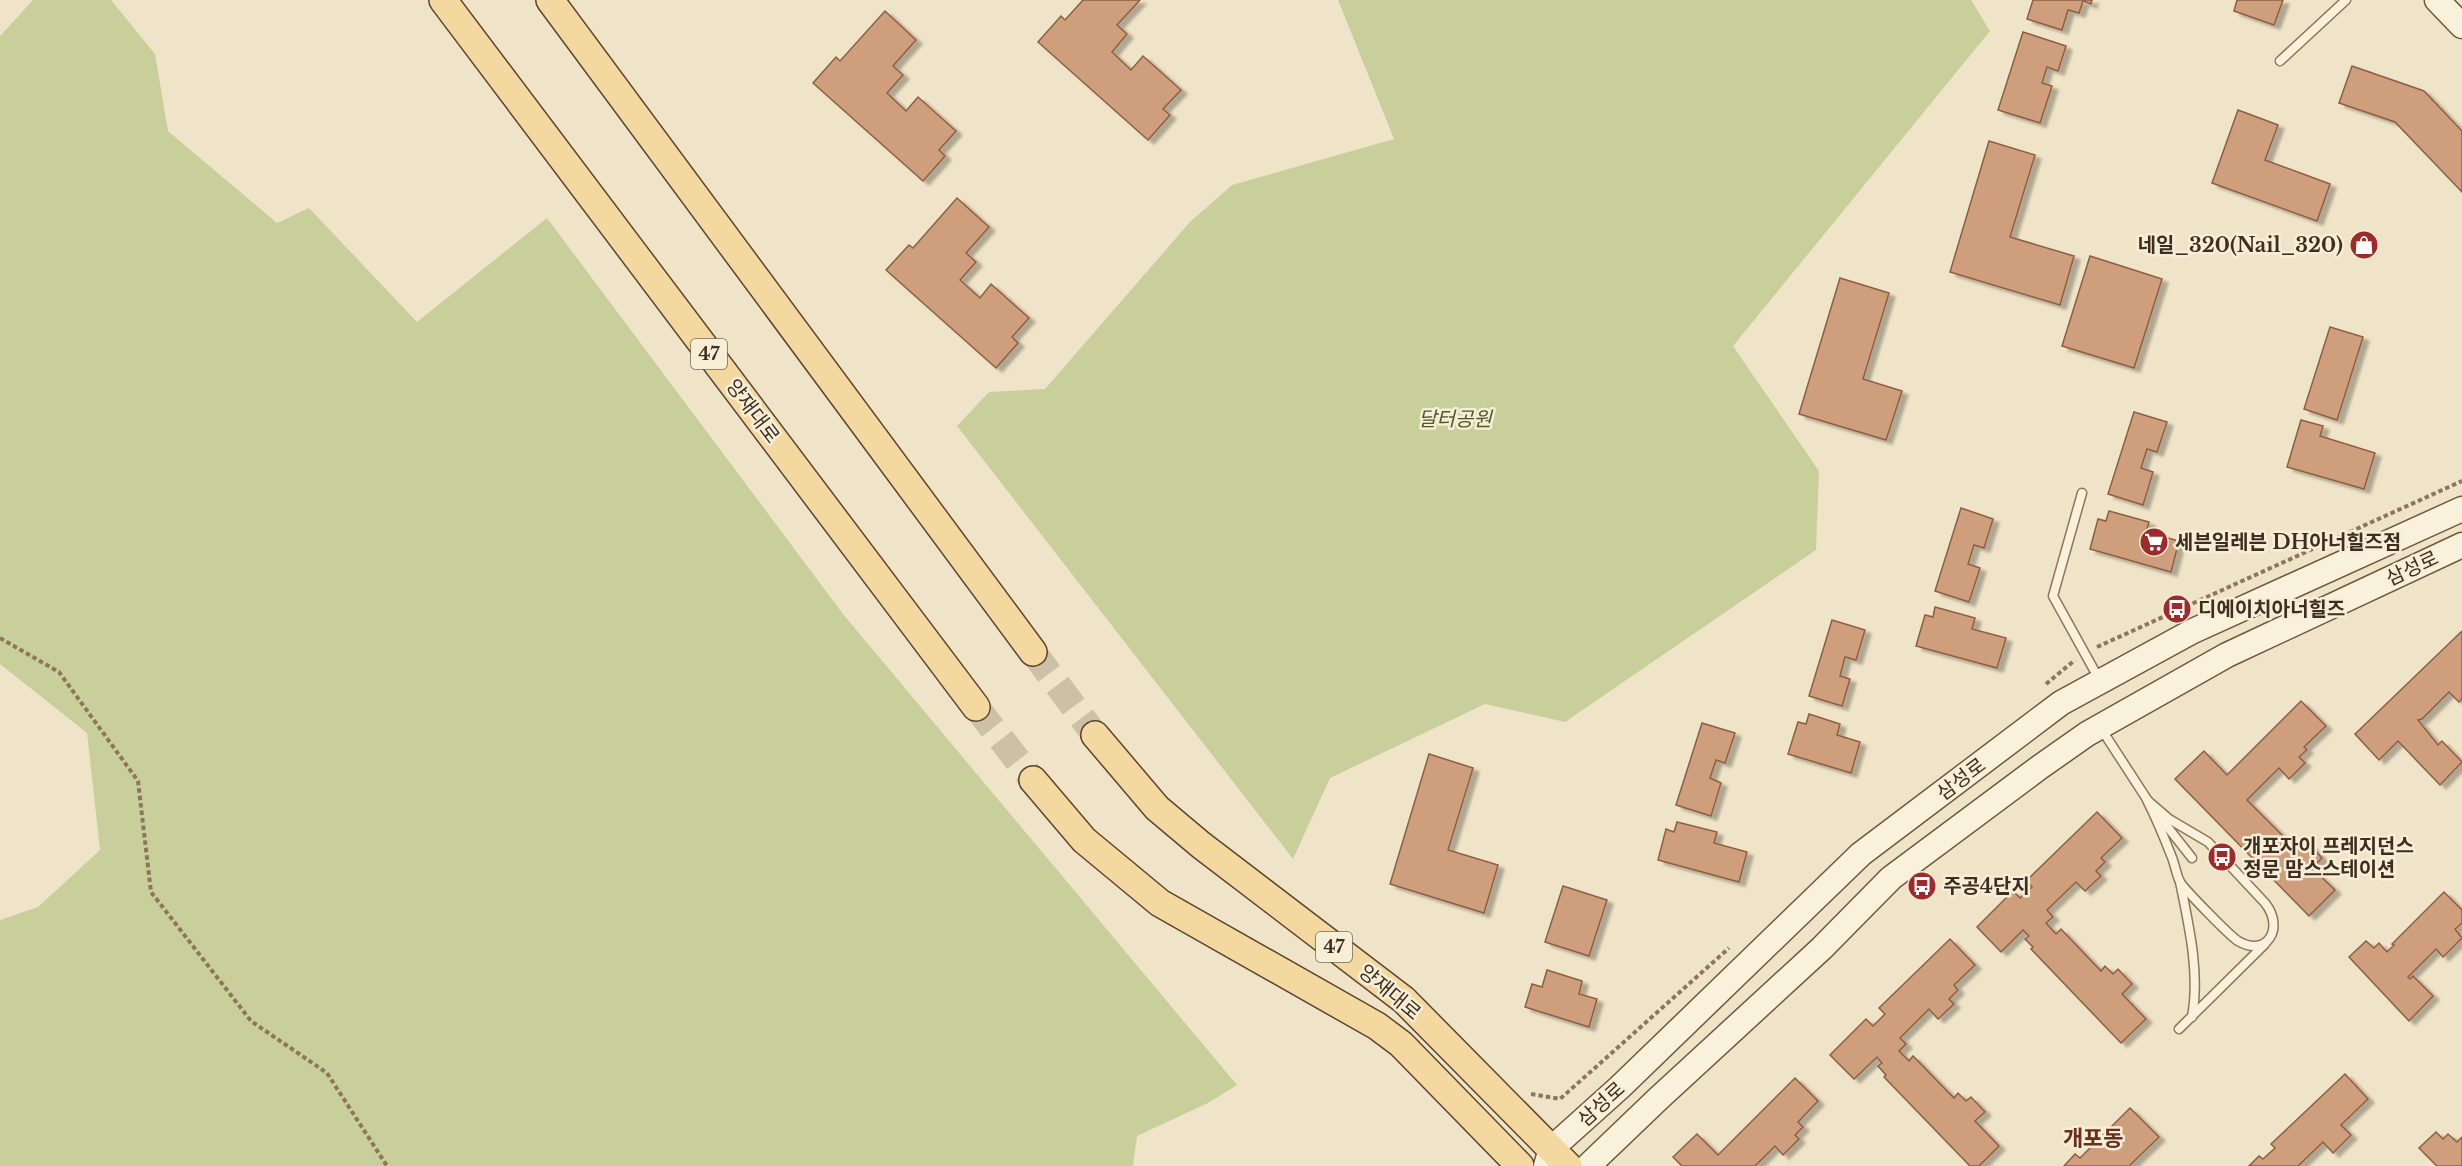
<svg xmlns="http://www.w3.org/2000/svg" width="2462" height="1166" viewBox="0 0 2462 1166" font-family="'Libre Baskerville','Noto Sans KR',serif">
<defs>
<filter id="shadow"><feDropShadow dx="6" dy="4" stdDeviation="1.5" flood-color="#0004"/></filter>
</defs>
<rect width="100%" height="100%" fill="#f0e4c8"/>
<!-- green -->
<g fill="#c9cf9b">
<path d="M33,0H111L155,54L168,131L277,223L309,208L417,322L547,218L843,614L1237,1085L1208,1103L1137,1136L1133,1166H0V920L38,907L100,850L87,733L0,664V36Z"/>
<path d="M1338,0H1971L1990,31L1733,346L1819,471L1816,550L1565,722L1485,704L1330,778L1293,859L957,426L989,392L1045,389L1190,222L1232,185L1394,139Z"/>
</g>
<!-- building -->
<g fill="#cf9f7d" stroke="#8d5f41" stroke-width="1.5" filter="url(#shadow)">
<path d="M1083,0H1140L1117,25L1127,34L1112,52L1131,70L1143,56L1181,90L1163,109L1170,115L1148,140L1038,42L1061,16L1065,20Z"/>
<path d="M2033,0H2092L2091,4L2083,1L2079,13L2068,10L2062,30L2027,19Z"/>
<path d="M2237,0H2283L2274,25L2234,11Z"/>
<path d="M885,11L916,40L893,66L903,75L887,93L906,111L918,97L956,131L939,150L945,156L923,181L813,83L836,57L840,61Z"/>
<path d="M2023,32L2066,46L2058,71L2047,67L2042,83L2052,86L2040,123L1998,110Z"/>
<path d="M2352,66L2424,91L2462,131V192L2395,122L2339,103Z"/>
<path d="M2238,110L2278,125L2265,160L2330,184L2317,221L2212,183Z"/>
<path d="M1989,141L2035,155L2010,237L2074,256L2060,305L1950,272Z"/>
<path d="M957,198L989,227L966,253L976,262L960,280L980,298L991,284L1029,318L1012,337L1018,343L996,368L886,270L909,245L913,248Z"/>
<path d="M2090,256L2162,279L2134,368L2062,346Z"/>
<path d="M1840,278L1889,293L1863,379L1902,391L1886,440L1799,414Z"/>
<path d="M2330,327L2363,337L2337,420L2304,409Z"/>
<path d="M2134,412L2167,422L2157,452L2147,449L2141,468L2153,472L2143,505L2108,494Z"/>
<path d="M2301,420L2323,426L2320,436L2375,453L2364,489L2287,467Z"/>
<path d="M1961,508L1993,519L1984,548L1974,545L1968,564L1980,568L1969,602L1935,591Z"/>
<path d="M2109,511L2149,522L2146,532L2179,541L2171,572L2090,549L2098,519L2106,521Z"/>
<path d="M1935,607L1975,618L1972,629L2006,638L1997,668L1916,646L1925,615L1933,617Z"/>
<path d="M1832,620L1865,630L1856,660L1845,657L1840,676L1850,679L1842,706L1809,696Z"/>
<path d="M2462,631V699L2459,702L2449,692L2422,719L2418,720L2438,745L2442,741L2462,762L2440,785L2398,741L2379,760L2355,734Z"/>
<path d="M2301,701L2326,726L2304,747L2307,750L2299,757L2305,763L2289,779L2279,768L2247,800L2289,842L2294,838L2303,847L2307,842L2322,858L2312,868L2335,890L2309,916L2175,779L2204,751L2227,775Z"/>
<path d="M1809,714L1840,724L1837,735L1860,742L1851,773L1788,754L1798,722L1806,724Z"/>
<path d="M1702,723L1735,733L1725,763L1716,760L1710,778L1721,783L1711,816L1676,805Z"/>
<path d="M1429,754L1473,768L1448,850L1498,865L1484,913L1390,884Z"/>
<path d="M2097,812L2122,838L2101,858L2105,862L2096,871L2101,876L2085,891L2076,882L2047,910L2053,917L2046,923L2056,934L2061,929L2101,971L2105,966L2113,974L2118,969L2132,984L2122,994L2146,1019L2121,1043L2031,949L2033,947L2025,939L2029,936L2023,930L2001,952L1977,927L2013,891L2020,898L2032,887L2026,881Z"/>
<path d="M1677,822L1717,832L1714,843L1747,852L1739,882L1658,860L1666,829L1674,832Z"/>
<path d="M1563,886L1607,900L1589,956L1545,942Z"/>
<path d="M2444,892L2462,910V923L2455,929L2462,938L2443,957L2436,949L2408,977L2410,979L2413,976L2433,996L2409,1021L2349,957L2366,941L2374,948L2379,943L2387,952L2394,945L2392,944Z"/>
<path d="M1950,939L1975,965L1954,985L1958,990L1949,999L1954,1004L1938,1019L1929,1009L1900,1038L1906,1044L1899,1051L1909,1061L1913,1056L1954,1098L1958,1093L1966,1101L1971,1097L1985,1112L1975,1121L1999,1146L1979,1166H1970L1884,1077L1886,1075L1878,1066L1882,1063L1877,1057L1854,1079L1830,1055L1866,1019L1873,1026L1885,1014L1879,1008Z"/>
<path d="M1547,970L1582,981L1579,994L1597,999L1589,1027L1525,1007L1532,984L1542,987Z"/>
<path d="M2345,1074L2368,1099L2341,1125L2351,1135L2333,1153L2323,1142L2298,1166H2249L2259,1156L2263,1159L2275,1148L2271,1144Z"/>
<path d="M1795,1078L1818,1101L1798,1122L1803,1127L1795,1135L1799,1139L1783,1155L1775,1146L1755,1166H1682L1673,1157L1697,1134L1718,1155Z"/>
<path d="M2130,1108L2159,1137L2129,1166H2064L2075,1154L2080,1158Z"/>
<path d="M2436,1132L2443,1139L2448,1134L2457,1142L2462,1137V1166H2437L2419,1148Z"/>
</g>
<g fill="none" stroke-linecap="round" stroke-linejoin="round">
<!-- primary-tunnel -->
<g stroke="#ccc0a6" stroke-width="27" stroke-dasharray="27 14" stroke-linecap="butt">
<path d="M1033,652L1095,735"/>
<path d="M976,707L1033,780"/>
</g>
<!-- lane casing -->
<g stroke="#8d765c" stroke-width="11">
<g id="lane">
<path d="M2280,61L2346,0"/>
<path d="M2082,493L2053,596L2099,679"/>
<path d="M2100,727L2150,804"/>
<path d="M2147,800L2169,819L2208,842L2265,903C2285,928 2267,958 2238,941C2230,936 2185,890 2180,882C2176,874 2175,864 2171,855C2164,837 2156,818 2147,800Z"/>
<path d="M2158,815L2192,858"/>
<path d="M2180,882C2189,926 2200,973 2192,1017"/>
<path d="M2179,1029L2265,944"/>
</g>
</g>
<!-- secondary casing -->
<g stroke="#6f573f" stroke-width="27">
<g id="secondary">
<path d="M2437,0L2462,26"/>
<path d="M1546,1166L1551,1149L1620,1087L1861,854L2061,703L2193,631L2462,509"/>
<path d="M1588,1166L1659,1098L1822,948L1891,878L2040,767L2087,734L2227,655L2462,545"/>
</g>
</g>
<!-- primary casing -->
<g stroke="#5b4430" stroke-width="30">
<g id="primary">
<path d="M443,0L976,707"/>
<path d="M550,0L1033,652"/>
<path d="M1095,735L1157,808L1201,845L1404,1000L1568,1166"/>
<path d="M1033,780L1084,840L1160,903L1377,1026L1401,1044L1520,1166"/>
</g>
</g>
<!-- path -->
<g stroke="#8d765c" stroke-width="4" stroke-dasharray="4.5 3" stroke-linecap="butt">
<path d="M0,638L59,672L138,781L151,892L251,1021L327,1073L387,1166"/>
<path d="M2097,647L2462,481"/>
<path d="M2046,684L2075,660"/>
<path d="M1531,1094L1560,1099L1729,948"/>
</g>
<!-- lane -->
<use href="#lane" stroke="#faf1dc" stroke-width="8"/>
<!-- secondary -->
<use href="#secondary" stroke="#faf1dc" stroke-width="24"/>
<!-- primary -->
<use href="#primary" stroke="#f3d9a0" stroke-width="27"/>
</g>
<!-- icons -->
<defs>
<g id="shop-disc" transform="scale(1.5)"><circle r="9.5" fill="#9e2a2b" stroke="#f7eed8"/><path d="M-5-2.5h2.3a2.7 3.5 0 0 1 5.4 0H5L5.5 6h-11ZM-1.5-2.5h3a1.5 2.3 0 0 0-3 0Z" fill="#fff"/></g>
<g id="supermarket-disc" transform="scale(1.5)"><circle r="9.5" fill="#9e2a2b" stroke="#f7eed8"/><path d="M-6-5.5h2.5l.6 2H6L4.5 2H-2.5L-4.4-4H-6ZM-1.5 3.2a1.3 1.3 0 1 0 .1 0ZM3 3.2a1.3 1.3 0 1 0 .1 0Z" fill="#fff"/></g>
<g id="bus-disc" transform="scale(1.5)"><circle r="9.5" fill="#9e2a2b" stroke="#f7eed8"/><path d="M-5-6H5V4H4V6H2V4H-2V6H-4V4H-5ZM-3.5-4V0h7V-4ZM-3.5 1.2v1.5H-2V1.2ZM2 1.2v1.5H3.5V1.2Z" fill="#fff"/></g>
</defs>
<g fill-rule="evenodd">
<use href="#shop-disc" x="2364" y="245"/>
<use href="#supermarket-disc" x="2154" y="542"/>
<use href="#bus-disc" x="2177" y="609"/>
<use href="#bus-disc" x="2222" y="857"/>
<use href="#bus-disc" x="1922" y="886"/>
</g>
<g text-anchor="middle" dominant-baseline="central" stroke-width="5" stroke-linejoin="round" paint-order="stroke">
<!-- shield labels -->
<g fill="#f7eed8" stroke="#756857" stroke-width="1.5">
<rect x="691" y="339" width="36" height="30" rx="4.5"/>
<rect x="1316" y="932" width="36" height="30" rx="4.5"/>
</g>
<g font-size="18" font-weight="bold" fill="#3d2e20">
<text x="709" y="354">47</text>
<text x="1334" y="947">47</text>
</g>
<!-- poi labels -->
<g font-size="20" font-weight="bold" fill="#3d2e20" stroke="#f7eed8" text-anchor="start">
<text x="2343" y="245" text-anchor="end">네일_320(Nail_320)</text>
<text x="2175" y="542">세븐일레븐 DH아너힐즈점</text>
<text x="2198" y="609">디에이치아너힐즈</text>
<text x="2243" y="846">개포자이 프레지던스<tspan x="2243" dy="23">정문 맘스스테이션</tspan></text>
<text x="1943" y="886">주공4단지</text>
</g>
<!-- street labels -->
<g font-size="20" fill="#3d2e20" stroke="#f7eed8">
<text transform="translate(753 411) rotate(53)">양재대로</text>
<text transform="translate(2412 568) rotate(-25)">삼성로</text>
<text transform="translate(1961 779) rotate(-37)">삼성로</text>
<text transform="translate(1390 992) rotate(40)">양재대로</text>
<text transform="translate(1601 1104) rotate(-42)">삼성로</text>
</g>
<!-- park labels -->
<g font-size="20" font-style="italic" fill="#4d5a26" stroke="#f7eed8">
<text x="1455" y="419">달터공원</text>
</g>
<!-- quarter labels -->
<g font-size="22" font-weight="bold" fill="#6b2e1e" stroke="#f7eed8">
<text x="2093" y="1138">개포동</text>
</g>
</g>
</svg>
